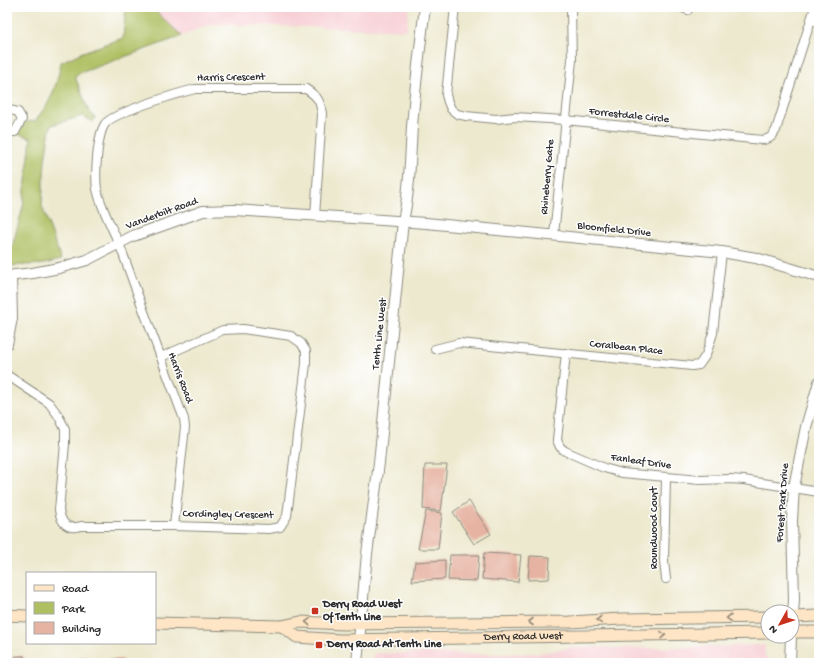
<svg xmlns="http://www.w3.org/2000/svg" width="826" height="670" viewBox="0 0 826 670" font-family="'Gochi Hand',sans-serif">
<rect width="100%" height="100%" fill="#fff"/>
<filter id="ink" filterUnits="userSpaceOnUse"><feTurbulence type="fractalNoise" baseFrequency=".025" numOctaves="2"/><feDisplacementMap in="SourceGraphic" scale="8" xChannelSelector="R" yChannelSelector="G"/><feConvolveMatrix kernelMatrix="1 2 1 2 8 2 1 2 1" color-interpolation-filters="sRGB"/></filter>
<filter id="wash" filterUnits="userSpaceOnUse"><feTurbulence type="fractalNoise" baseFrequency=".012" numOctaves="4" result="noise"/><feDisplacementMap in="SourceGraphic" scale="16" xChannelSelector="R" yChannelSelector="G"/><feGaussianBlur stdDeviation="0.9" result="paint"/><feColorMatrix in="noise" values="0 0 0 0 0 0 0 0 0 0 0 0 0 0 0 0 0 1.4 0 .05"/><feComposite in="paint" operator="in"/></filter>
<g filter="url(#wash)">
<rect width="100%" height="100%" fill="#ede9cf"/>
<!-- built -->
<g fill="#f7cfd4">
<path d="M151,7H409L407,30L210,24L182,36Z"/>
<path d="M765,645V656L771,663H370L372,657L375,653H379L502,654L538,653L570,648L608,647L615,649Z"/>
</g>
<!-- green -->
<path fill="#aebf62" stroke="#6c7546" d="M126,7H151L182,36L80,73L75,77L89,111L95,117L93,122L82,116L52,125L50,129L45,160L42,206L61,260L44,264L7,266L23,207L31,138L15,133L21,122L36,121C39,114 45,109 48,103C55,91 58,76 61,64V62L83,52L123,38Z"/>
<g id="blocks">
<!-- building -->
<g fill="#e6b2a1">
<path d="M425,465H447L441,511L423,509Z"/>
<path d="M469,501L491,534L474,544L453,512Z"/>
<path d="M426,511L442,513L438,549H418Z"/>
<path d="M484,553L521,555L518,582L482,579Z"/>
<path d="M450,555H479L477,581L448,580Z"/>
<path d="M530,556L550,557L549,579L528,580Z"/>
<path d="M445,560V579L412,581L415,562Z"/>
<path d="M7,655L13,656V663H7Z"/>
<path d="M16,656H24V663H15Z"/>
<rect x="113" y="659" width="10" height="4"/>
<path d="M80,660L100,661L99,663H80Z"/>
</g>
</g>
</g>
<g filter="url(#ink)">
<use href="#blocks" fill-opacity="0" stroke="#8c8a7d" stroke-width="1"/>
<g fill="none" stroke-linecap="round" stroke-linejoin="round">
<!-- minor casing -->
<g stroke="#8c8a7d" stroke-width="10">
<g id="minor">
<path d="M455,7L446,95L448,102L451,109L457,114L466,116L496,119L515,117L565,120L762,140C770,139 772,137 776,130L815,7"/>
<path d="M680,7L688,10"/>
<path d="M811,20L819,22"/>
<path d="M7,109L18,112L22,119L15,132H7"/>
<path d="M554,235L572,60L571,10L573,7"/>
<path d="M435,349L459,343L692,366L699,365L706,355L713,333L722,252"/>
<path d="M566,353L557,440L560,447L565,451L604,468L622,473L700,480L730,479L744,480L819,492"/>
<path d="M7,375L49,403L58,415L65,429V444L59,510C61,523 67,530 81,526H174L269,529L280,527L287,516L306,364V351L301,343L291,336L243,329L223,330L161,357"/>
<path d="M666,478L664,561L666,579"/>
<path d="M174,526L185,427L184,419C163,364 143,309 123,254C115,232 102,212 97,189C95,175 97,135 105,124C112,113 179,93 195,89H306C318,97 320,100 322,114L315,216"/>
</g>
</g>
<!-- tertiary casing -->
<g stroke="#8c8a7d" stroke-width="12">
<g id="tertiary">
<path d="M7,276L33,273L59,268L87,260L133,236L203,211L234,210L426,223L722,252L756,258L819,277"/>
<path d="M7,344L12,318L11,276"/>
<path d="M792,628L794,600L792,520L794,487L806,427L819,382"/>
<path d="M357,663L367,554L379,463L403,221C410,190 410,158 412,127C415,87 420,47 425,7"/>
<path d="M790,663L791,636"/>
</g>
</g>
<!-- secondary casing -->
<g stroke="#8c8a7d" stroke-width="13">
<g id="secondary">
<path d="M7,615L27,616"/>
<path d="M792,617L819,616"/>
<path d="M155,623L282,626L300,622L343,624L570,622L621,619L768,617"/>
<path id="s1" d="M282,626L297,637L340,640L768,633"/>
<path d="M792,632H819"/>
</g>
</g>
<!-- minor -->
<use href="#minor" stroke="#fff" stroke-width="8"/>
<!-- tertiary -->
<use href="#tertiary" stroke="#fff" stroke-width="10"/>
<!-- secondary -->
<use href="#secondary" stroke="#fde5c5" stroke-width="11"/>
</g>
<!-- one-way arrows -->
<defs><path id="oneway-chevron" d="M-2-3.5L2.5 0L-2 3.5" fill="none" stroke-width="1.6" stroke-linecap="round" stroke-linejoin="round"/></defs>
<g stroke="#948878">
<use href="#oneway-chevron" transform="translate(729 618) rotate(179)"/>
<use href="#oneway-chevron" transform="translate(599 620) rotate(177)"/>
<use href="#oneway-chevron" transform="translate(308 622) rotate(-177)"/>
<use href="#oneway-chevron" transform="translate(531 622) rotate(180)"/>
<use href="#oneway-chevron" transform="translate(663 635) rotate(-1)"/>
</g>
</g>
<!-- markers -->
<g fill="#c8321e" stroke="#fff" stroke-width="1.5">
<rect x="311" y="607" width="8" height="8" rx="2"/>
<rect x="315" y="641" width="8" height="8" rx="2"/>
</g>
<g text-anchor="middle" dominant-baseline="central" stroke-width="3" stroke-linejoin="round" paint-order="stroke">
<!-- street labels -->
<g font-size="11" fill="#2b2b2b" stroke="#fff">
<text transform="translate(231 78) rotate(-1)">Harris Crescent</text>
<text transform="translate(629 116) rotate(6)">Forrestdale Circle</text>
<text transform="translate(548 177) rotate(-85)">Rhineberry Gate</text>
<text transform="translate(162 214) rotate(-20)">Vanderbilt Road</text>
<text transform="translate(614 230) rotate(6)">Bloomfield Drive</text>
<text transform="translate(380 334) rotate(-84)">Tenth Line West</text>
<text transform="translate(626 348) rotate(6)">Coralbean Place</text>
<text transform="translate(180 378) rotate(69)">Harris Road</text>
<text transform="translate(641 462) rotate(8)">Fanleaf Drive</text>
<text transform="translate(783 503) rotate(-86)">Forest Park Drive</text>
<text transform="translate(228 515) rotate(1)">Cordingley Crescent</text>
<text transform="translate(655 528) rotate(-90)">Roundwood Court</text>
<text stroke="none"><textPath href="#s1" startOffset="245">Derry Road West</textPath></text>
</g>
<!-- poi labels -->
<g font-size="11" font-weight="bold" fill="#2b2b2b" stroke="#fff" text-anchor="start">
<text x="323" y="605">Derry Road West<tspan x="323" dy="13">Of Tenth Line</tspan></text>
<text x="327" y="645">Derry Road At Tenth Line</text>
</g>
</g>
<!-- margin -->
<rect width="826" height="670" fill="none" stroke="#fff" stroke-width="24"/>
<!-- legend -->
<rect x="26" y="572" width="130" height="72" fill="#ffffff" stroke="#aaaaaa"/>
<rect x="34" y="585" width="20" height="6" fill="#fde5c5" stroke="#aaaaaa"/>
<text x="62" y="592" font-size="12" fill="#2b2b2b">Road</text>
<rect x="34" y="602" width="20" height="12" fill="#aebf62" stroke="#aaaaaa"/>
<text x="62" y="612" font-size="12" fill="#2b2b2b">Park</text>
<rect x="34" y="622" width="20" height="12" fill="#e6b2a1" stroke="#aaaaaa"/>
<text x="62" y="632" font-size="12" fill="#2b2b2b">Building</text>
<!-- north arrow -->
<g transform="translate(780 624) rotate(231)"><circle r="19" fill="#ffffff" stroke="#aaaaaa"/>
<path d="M0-3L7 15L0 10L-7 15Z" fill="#c8321e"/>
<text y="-6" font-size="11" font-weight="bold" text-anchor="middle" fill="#2b2b2b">N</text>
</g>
</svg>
